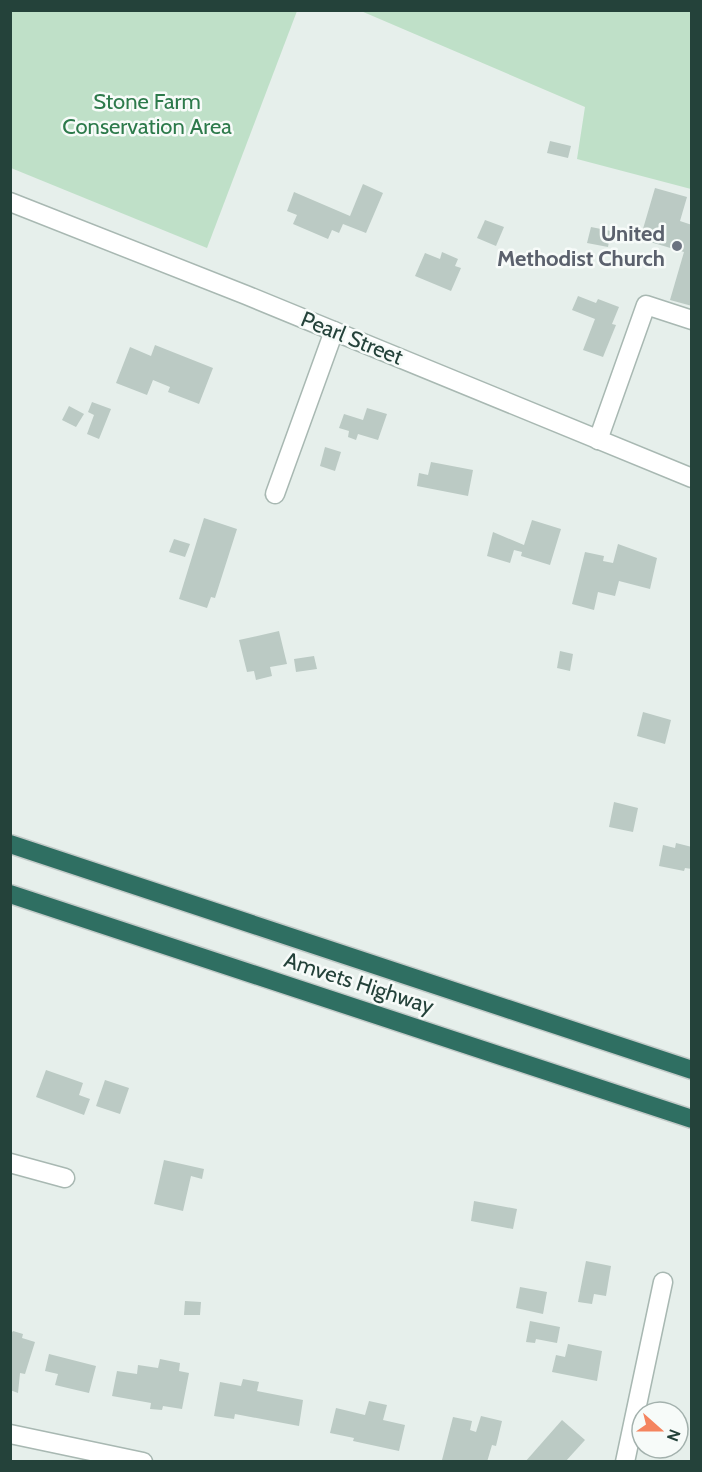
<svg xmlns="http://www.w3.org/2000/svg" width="702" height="1472" viewBox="0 0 702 1472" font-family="Cabin,sans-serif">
<rect width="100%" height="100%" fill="#e6efeb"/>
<!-- green -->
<g fill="#bfe0c8">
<path d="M10,11H297L207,248L11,168Z"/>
<path d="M361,11H691V189L577,159L585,107Z"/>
</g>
<!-- building -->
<g fill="#bbcac4">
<path d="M550,141L571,146L568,158L547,153Z"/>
<path d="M363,184L383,193L366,233L343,224L339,233L332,230L328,239L293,224L297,215L287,211L294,192L350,216Z"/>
<path d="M655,188L687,197L680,221L692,225V306L670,300L684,252L640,239Z"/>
<path d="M485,220L504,227L496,246L477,238Z"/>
<path d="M591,227L611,231L608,247L587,243Z"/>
<path d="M442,252L458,259L455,266L461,268L451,291L415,276L425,253L440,259Z"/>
<path d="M578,296L596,303L598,299L619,307L612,324L616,325L603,357L583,350L595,319L572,310Z"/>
<path d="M155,345L213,368L199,404L168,392L170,387L153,380L147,395L116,383L130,347L151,356Z"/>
<path d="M92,402L111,409L99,439L87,434L94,415L88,412Z"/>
<path d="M69,406L84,414L76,427L62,420Z"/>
<path d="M367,408L387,414L378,440L358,434L356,440L348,437L349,431L339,428L344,414L363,420Z"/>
<path d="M325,447L341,452L335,471L320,466Z"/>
<path d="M431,462L473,470L468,496L417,486L419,473L428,475Z"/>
<path d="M204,518L237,529L215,598L211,597L207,608L179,599Z"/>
<path d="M532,520L561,529L550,565L521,556L522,552L514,550L510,563L487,556L493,532L524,545Z"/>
<path d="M174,539L190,544L185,557L169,552Z"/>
<path d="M618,544L657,558L650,589L619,581L615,596L598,592L594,610L572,604L585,552L604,556L603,561L613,563Z"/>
<path d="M279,631L287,664L270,667L272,676L256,680L254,671L247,672L239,640Z"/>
<path d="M560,651L573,654L570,671L557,668Z"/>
<path d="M314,656L317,669L296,672L294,659Z"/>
<path d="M643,712L671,720L665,744L637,736Z"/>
<path d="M614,802L638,808L633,832L609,827Z"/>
<path d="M676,843L692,847V869L685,868L684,871L659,866L663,845L675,848Z"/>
<path d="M46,1070L83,1083L79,1095L90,1099L84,1115L36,1097Z"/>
<path d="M105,1080L129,1088L120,1114L96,1106Z"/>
<path d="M164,1160L204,1169L202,1179L191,1176L183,1211L154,1204Z"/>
<path d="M474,1201L517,1209L513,1229L471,1221Z"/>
<path d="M586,1261L611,1266L606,1296L594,1294L592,1304L578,1302Z"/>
<path d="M520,1287L547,1292L543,1314L516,1308Z"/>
<path d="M185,1301L201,1302L200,1315H184Z"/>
<path d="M530,1321L560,1327L557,1343L536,1339L535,1343L526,1342Z"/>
<path d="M13,1331L23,1334L22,1338L35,1342L25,1374L20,1373L18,1393L10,1390V1335Z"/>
<path d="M568,1344L602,1351L597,1381L552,1372L556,1355L565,1357Z"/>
<path d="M49,1354L96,1366L89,1393L55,1385L58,1374L45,1371Z"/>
<path d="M160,1359L180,1363L179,1371L189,1373L182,1409L163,1406L162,1410L150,1409L151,1403L112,1396L117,1371L137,1374L138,1365L158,1368Z"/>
<path d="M243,1379L259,1382L257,1391L303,1400L299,1426L235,1414L234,1419L214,1416L220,1382L241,1386Z"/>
<path d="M369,1401L387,1405L383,1420L405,1425L399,1451L353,1441L354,1438L330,1433L336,1408L365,1415Z"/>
<path d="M481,1416L502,1421L496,1446L492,1445L487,1462L442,1460L453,1417L472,1421L470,1430L476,1432Z"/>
<path d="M562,1420L585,1440L565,1462H525Z"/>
</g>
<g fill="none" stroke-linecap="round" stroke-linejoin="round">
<!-- minor casing -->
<g stroke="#a8b8b2" stroke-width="21">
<g id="minor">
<path d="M10,202L246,295L692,478"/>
<path d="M598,440L646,305L692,320"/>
<path d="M275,494L334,331"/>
<path d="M10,1163L65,1178"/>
<path d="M10,1434L143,1462"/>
<path d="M625,1462L663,1282"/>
</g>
</g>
<!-- highway casing -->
<g stroke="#c2cac8" stroke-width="21">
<g id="highway">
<path d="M10,844L692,1070"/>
<path d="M10,894L692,1119"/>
</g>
</g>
<!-- minor -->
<use href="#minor" stroke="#fff" stroke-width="18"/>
<!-- highway -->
<use href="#highway" stroke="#2f6f62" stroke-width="18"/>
</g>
<!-- markers -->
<circle fill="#6b7280" stroke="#f7fbf9" stroke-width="2" cx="677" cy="246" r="6"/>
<g text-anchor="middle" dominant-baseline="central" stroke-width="5" stroke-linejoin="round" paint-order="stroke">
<!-- park labels -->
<g font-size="22" fill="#2d7a4b" stroke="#f7fbf9">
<text x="147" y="101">Stone Farm<tspan x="147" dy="25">Conservation Area</tspan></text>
</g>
<!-- worship labels -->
<g font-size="22" font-weight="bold" fill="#5b616d" stroke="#f7fbf9" text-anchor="end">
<text x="665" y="233">United<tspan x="665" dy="25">Methodist Church</tspan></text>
</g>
<!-- street labels -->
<g font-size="22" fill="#24423a" stroke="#f7fbf9">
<text transform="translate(352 338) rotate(22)">Pearl Street</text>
<text transform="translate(359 983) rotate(18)">Amvets Highway</text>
</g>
</g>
<!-- border -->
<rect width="702" height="1472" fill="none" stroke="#24423a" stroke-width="24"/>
<!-- north arrow -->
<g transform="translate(660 1430) rotate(111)"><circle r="28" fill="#f7fbf9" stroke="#a3b1ad" stroke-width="1.5"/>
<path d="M0-4.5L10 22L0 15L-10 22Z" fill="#f4845f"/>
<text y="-9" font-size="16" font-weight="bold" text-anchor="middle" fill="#24423a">N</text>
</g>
</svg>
